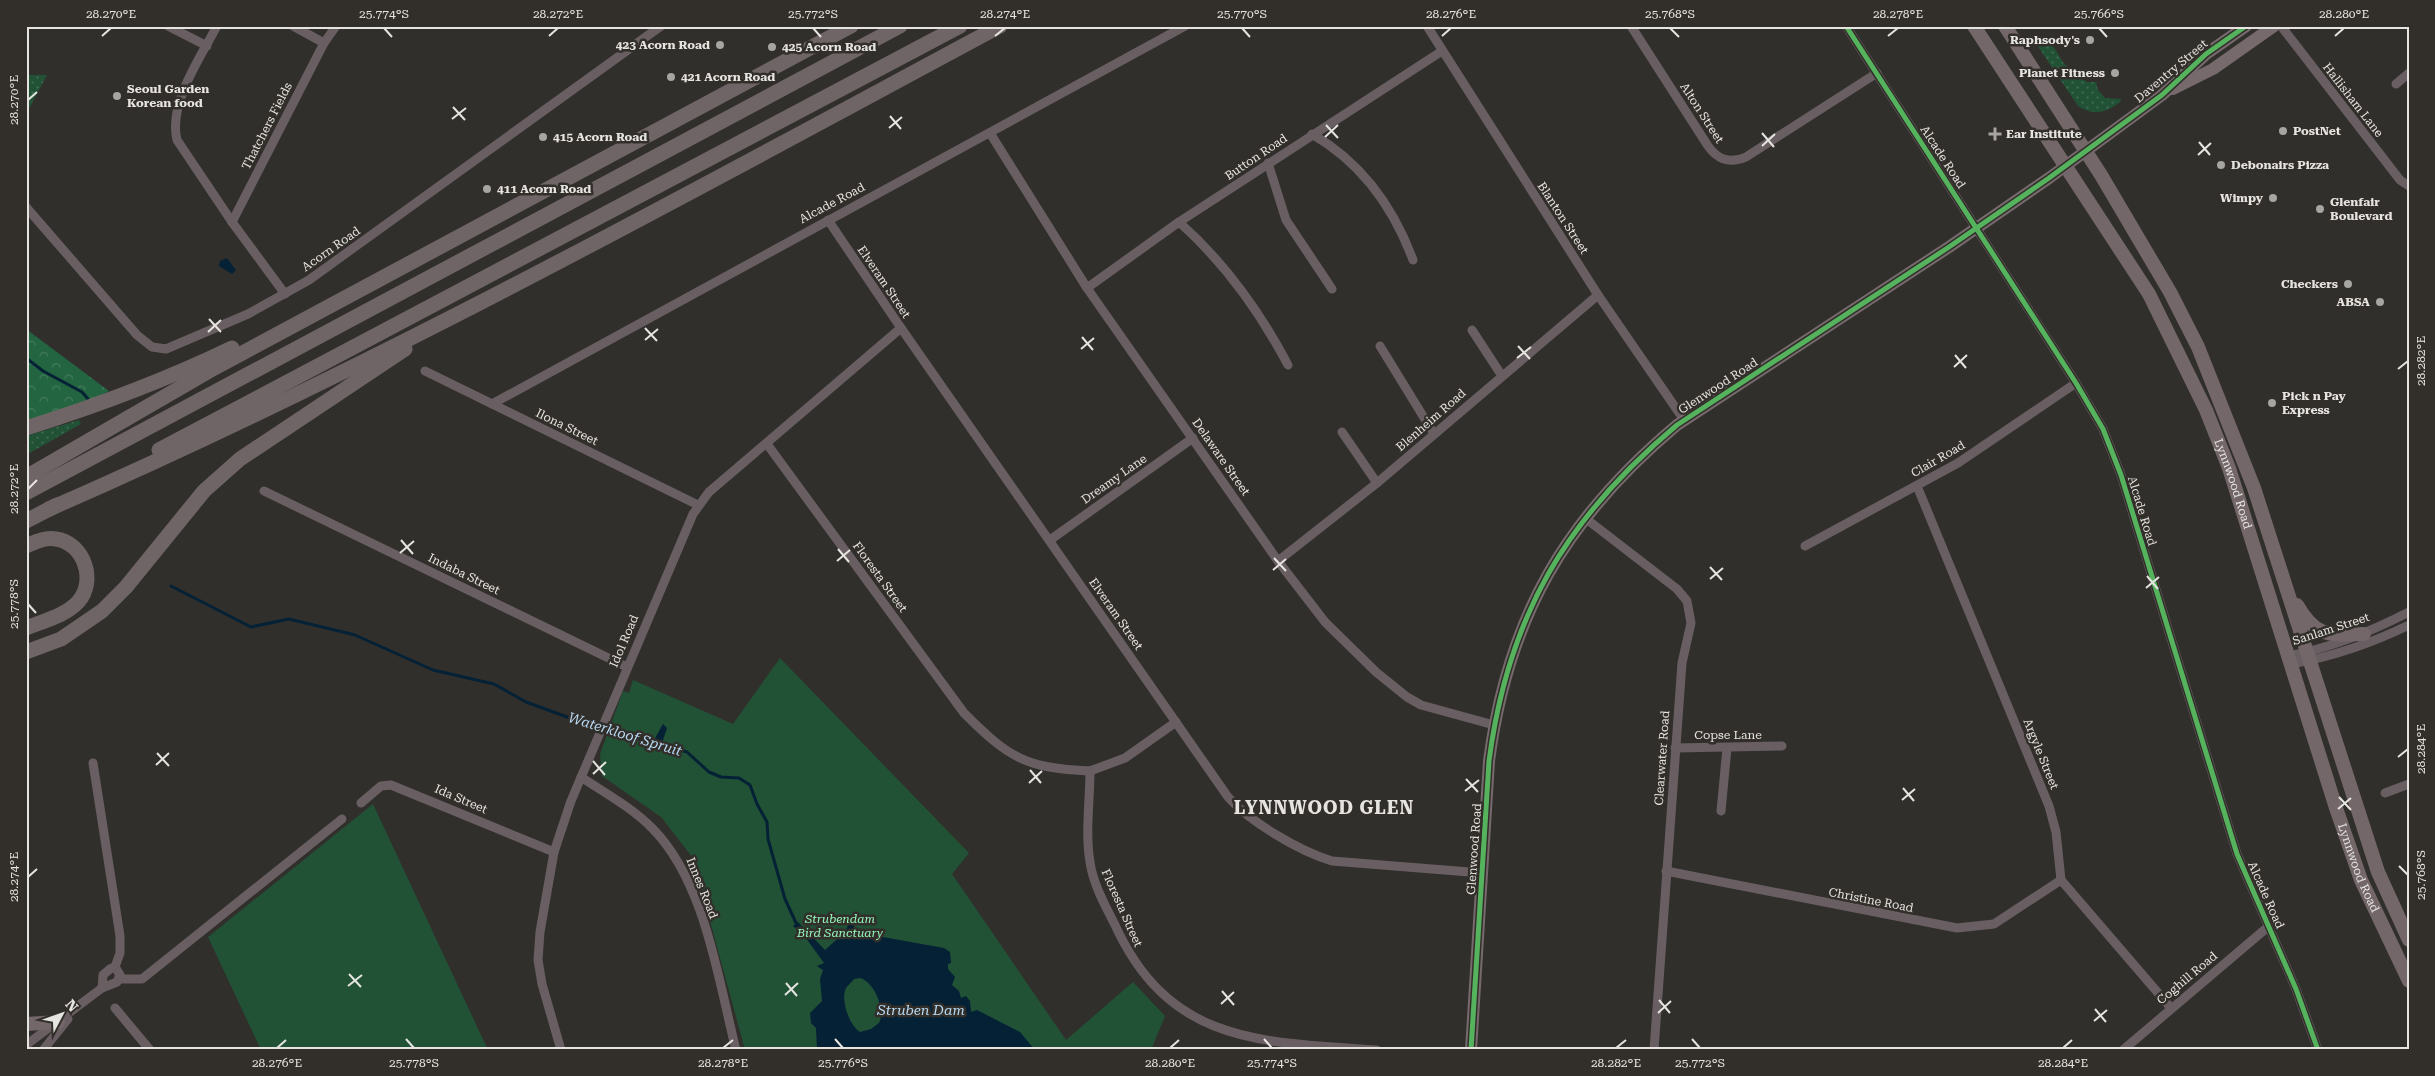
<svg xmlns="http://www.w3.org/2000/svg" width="2435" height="1076" viewBox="0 0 2435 1076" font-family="'Roboto Serif',serif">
<defs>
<pattern id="grass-dots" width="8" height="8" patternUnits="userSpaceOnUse" patternTransform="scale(1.25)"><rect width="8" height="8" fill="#215236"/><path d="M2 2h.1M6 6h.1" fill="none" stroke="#416b53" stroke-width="1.8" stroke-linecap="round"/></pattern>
<pattern id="forest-crowns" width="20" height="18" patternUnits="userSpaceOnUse" patternTransform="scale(1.25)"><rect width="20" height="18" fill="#236541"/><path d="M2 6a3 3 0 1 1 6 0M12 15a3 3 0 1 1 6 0" fill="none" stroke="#437b5c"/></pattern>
</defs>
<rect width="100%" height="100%" fill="#312f2c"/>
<!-- grass -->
<g fill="url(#grass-dots)">
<path d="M2049,39L2064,64L2078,74L2077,76L2087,82H2096L2098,90L2105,98L2121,99L2120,102C2106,113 2093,116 2078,106L2037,45Z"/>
<path d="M28,75H47L26,114Z"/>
<path d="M79,420L81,424L26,455V436Z"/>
</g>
<!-- forest -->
<path fill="url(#forest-crowns)" d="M26,329L109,391L87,403L26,422Z"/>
<!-- park -->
<g fill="#215236">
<path d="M780,658L969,853L952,874L1066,1040L1133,982L1165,1016L1151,1050H745L693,858L661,817L602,776L600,754L623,691L629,693L633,680L733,724Z"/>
<path d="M373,804L488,1050H261L208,937Z"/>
</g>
<!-- water -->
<g fill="#042135" fill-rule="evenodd">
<path d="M227,258L236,270L232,274L219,266L220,261Z"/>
<path d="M663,724L667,728L662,743L656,745L638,740L640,737L654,740Z"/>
<path d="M853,920L855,932L944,948L950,952L951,963L948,964V969L955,977L952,985L959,991L961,998L966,996L970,1001L971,1012L977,1010L1020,1032L1035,1050H817L816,1028L811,1023L810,1013L822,1001L820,979L823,970L817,966L824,963L803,934L793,926L798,922L825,950L845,932L850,921ZM860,978C874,982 886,1009 879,1023L871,1029L860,1032C850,1026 840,1001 846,988C848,985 852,982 854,979Z"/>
</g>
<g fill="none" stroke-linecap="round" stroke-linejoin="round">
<!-- stream -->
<g stroke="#042135" stroke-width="3">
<path d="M26,358L43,371L82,392L88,399"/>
<path d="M171,586L251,627L289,619L355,635L433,670L494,684L526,702L611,733L640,739"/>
<path d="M659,743L687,752L709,772L721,777L739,778L750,785L757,804L767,822L768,839L785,899L797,925"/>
</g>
<!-- street -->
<g stroke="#695f62" stroke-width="9">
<path d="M168,26L207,46"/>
<path d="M217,26C200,58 168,104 177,140L232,222L285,294"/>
<path d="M293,26L324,43"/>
<path d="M1427,26L1598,295L1684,420"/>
<path d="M1631,26L1708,146C1718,160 1730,164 1746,157L1877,73"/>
<path d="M1846,26L2076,383L2103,429L2121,475L2237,854L2296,989L2318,1050"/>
<path d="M2281,26L2400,180L2409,186"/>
<path d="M2396,84L2409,73"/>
<path d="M990,133L1087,288L1278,561L1325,622L1376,672L1407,697L1421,705L1494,725"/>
<path d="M1312,134C1362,163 1393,206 1413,260"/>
<path d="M1268,163L1286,220L1332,289"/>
<path d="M26,207L137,335L152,347L166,349L248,314L309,280L661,26"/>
<path d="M828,220L901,328L1228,797C1250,822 1299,851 1332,861L1482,873"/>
<path d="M232,222L324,43L336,26"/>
<path d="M1179,222C1224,262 1260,312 1288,365"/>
<path d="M1087,288L1179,222L1442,51"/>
<path d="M1472,330L1502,376"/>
<path d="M1380,346L1434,434"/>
<path d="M425,371L698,505"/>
<path d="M492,404L1185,26"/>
<path d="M1342,432L1377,483"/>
<path d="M767,444L964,713C1009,758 1025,768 1090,771C1090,799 1085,834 1090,862C1093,884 1105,905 1115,925C1170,1045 1262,1042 1377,1050"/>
<path d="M1917,486L2049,806L2056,832L2061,880L2171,1008"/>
<path d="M264,491L627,667"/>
<path d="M1585,518L1677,589L1687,601L1691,623L1682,663L1654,1050"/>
<path d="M1050,540L1193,438"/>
<path d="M1805,546L1958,463L2076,383"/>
<path d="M1278,561L1377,483L1598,295"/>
<path d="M2288,656C2331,648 2370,632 2409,612"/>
<path d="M2291,664C2331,657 2372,643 2409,625"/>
<path d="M1675,748L1782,746"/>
<path d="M93,763L120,936V953L115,967"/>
<path d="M1090,771L1125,758L1176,722"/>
<path d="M581,777C605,793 631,807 652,828C705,881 718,979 736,1050"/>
<path d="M2385,793L2409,784"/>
<path d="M361,803L381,786L391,785L554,852"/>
<path d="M1721,811L1727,748"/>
<path d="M1666,871L1957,928L1994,924L2061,880"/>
<path d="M120,979H142L342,819"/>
<path d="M115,1008L150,1050"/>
<path d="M26,1045L102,988L117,982L120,975L115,967L110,969L103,975L102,988"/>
<path d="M43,1050L68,1019"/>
<path d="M561,1050L542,984L538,960L540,932L554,852L571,801L693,514L709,492L901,328"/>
<path d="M2123,1050L2269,926"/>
</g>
<!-- secondary -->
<g stroke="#766a6d" stroke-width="12">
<path d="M2173,89L2213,69L2274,26"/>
<path d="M1471,1050L1489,761C1508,616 1566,518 1677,425L1949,247L2049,178L2162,95L2206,54L2246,26"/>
</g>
<!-- primary -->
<g stroke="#736769" stroke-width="14">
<path id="s1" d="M1974,26L2149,294L2206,410L2229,468L2336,808L2361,880L2409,981"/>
<path d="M2005,26L2101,175L2170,292L2198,347L2254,488L2378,872L2409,940"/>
<path d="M2297,605C2316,638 2329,635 2364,634"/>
<path d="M26,1024L58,1022"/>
</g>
<!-- highway -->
<g stroke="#706566" stroke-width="15">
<path d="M26,428C96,406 166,380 232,348"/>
<path d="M159,450L960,26"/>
<path d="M26,477L209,371L851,26"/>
<path d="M26,493L900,26"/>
<path d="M49,509C375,367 687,194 1000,26"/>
<path d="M26,521L57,505"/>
<path d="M26,546C35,542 45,537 56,539C84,543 97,581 78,602C65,616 43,621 26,628"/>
<path d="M26,652L61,639L102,611L126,587L204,491L240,459L405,349"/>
</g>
<!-- cycleway casing -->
<g stroke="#322f2b" stroke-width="8">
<g id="cycleway">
<path d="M1846,26L2076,383L2103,429L2121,475L2237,854L2296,989L2318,1050"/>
<path d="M1471,1050L1489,761C1508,616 1566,518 1677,425L1949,247L2049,178L2162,95L2206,54L2246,26"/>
</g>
</g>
<!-- cycleway -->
<use href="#cycleway" stroke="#56b35d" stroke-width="5"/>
</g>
<!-- ticks -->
<path fill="none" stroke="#e6e4e1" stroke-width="2" d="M384,28L392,37M813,28L821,37M1242,28L1250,37M1670,28L1679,37M2099,28L2107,37M102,36L111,28M549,36L558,28M995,36L1005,28M1442,36L1451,28M1888,36L1898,28M2335,36L2344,28M28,100L37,92M453,107L465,120M890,116L901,129M452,119L466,108M1326,125L1338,138M889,128L902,117M1762,133L1774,147M1325,137L1338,125M2199,142L2210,155M1762,146L1775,134M2198,155L2211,143M209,319L221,332M645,328L657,341M208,332L221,320M1082,337L1093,350M645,340L658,329M1518,346L1530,359M1081,349L1094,338M1955,355L1966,368M1517,358L1531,347M1954,367L1967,355M2398,369L2408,361M28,489L37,480M401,540L413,554M838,549L849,562M400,553L414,541M1274,558L1286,571M837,561L850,550M1710,567L1722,580M1273,570L1286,559M2147,576L2158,589M1710,579L1723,568M2146,588L2159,577M28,604L36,613M157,753L169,766M2398,757L2408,749M593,761L605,775M156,765L169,753M1030,770L1041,783M593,774L606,762M1466,779L1478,792M1029,783L1042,771M1903,788L1914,801M1465,791L1479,780M2339,797L2351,810M1902,800L1915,789M2338,809L2351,798M2399,866L2408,875M28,877L37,869M349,974L361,987M786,983L797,996M348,986L362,975M1222,991L1234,1005M785,995L798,983M1659,1000L1670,1013M1221,1004L1234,992M2095,1009L2106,1022M1658,1013L1671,1001M2094,1021L2107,1010M406,1039L414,1048M835,1039L843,1048M1264,1039L1272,1048M1692,1039L1700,1048M277,1048L286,1040M723,1048L733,1040M1170,1048L1179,1040M1616,1048L1626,1040M2063,1048L2072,1040"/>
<!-- markers -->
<g fill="#a7a5a2" stroke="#322f2b" stroke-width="2">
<circle cx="2090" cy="40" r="5"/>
<circle cx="720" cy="45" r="5"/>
<circle cx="772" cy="47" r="5"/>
<circle cx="2115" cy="73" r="5"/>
<circle cx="671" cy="77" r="5"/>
<circle cx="117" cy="96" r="5"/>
<circle cx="2283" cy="131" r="5"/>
<path d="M1992.5 126.5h5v5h5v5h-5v5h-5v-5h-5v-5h5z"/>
<circle cx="543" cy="137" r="5"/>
<circle cx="2221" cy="165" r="5"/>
<circle cx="487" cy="189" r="5"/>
<circle cx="2273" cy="198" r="5"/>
<circle cx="2320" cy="209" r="5"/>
<circle cx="2348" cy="284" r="5"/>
<circle cx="2380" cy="302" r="5"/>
<circle cx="2272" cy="403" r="5"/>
</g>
<g text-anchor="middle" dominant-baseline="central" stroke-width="5" stroke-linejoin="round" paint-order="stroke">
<!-- poi labels -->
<g font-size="12" font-weight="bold" fill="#e6e4e1" stroke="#322f2b" text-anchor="start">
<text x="2080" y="40" text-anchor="end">Raphsody's</text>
<text x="710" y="45" text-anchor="end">423 Acorn Road</text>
<text x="782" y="47">425 Acorn Road</text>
<text x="2105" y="73" text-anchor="end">Planet Fitness</text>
<text x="681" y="77">421 Acorn Road</text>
<text x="127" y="89">Seoul Garden<tspan x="127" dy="14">Korean food</tspan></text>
<text x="2293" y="131">PostNet</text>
<text x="2006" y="134">Ear Institute</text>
<text x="553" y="137">415 Acorn Road</text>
<text x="2231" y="165">Debonairs Pizza</text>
<text x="497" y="189">411 Acorn Road</text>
<text x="2263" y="198" text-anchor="end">Wimpy</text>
<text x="2330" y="202">Glenfair<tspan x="2330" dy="14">Boulevard</tspan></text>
<text x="2338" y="284" text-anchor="end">Checkers</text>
<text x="2370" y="302" text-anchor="end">ABSA</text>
<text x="2282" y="396">Pick n Pay<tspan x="2282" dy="14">Express</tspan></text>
</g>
<!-- street labels -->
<g font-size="12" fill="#e6e4e1" stroke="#322f2b">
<text transform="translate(2171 71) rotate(-40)">Daventry Street</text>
<text transform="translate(2353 100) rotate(52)">Hallisham Lane</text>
<text transform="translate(1702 113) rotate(57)">Alton Street</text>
<text transform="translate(267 126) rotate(-63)">Thatchers Fields</text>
<text transform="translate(1256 157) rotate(-34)">Button Road</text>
<text transform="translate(1943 157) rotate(57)">Alcade Road</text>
<text transform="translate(832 203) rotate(-28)">Alcade Road</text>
<text transform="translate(1563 218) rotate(57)">Blanton Street</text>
<text transform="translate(331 249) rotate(-35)">Acorn Road</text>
<text transform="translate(884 282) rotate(56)">Elveram Street</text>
<text transform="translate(1718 386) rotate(-33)">Glenwood Road</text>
<text transform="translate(1431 420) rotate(-41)">Blenheim Road</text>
<text transform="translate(567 427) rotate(26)">Ilona Street</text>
<text transform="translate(1221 457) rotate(55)">Delaware Street</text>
<text transform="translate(1938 459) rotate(-30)">Clair Road</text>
<text transform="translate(1114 479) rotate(-35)">Dreamy Lane</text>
<text stroke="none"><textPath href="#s1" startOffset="528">Lynnwood Road</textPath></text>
<text transform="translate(2142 511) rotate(73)">Alcade Road</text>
<text transform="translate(464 574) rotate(26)">Indaba Street</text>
<text transform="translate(880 577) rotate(54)">Floresta Street</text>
<text transform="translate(1116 614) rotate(55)">Elveram Street</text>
<text transform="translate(2331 629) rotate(-18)">Sanlam Street</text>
<text transform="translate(624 641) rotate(-67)">Idol Road</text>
<text x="1728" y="735">Copse Lane</text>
<text transform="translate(2041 754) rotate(68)">Argyle Street</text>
<text transform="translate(1662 758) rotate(-86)">Clearwater Road</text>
<text transform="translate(461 799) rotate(23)">Ida Street</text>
<text transform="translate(1474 849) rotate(-86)">Glenwood Road</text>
<text stroke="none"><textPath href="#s1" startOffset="932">Lynnwood Road</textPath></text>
<text transform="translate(702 888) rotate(68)">Innes Road</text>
<text transform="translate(2266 895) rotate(66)">Alcade Road</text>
<text transform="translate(1871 900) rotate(11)">Christine Road</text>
<text transform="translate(1122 908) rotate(66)">Floresta Street</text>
<text transform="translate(2187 978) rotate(-40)">Coghill Road</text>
</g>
<!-- park labels -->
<g font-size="12" font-style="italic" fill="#94f8bb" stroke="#322f2b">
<text x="840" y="919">Strubendam<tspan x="840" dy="14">Bird Sanctuary</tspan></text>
</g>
<!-- water labels -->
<g font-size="14" font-style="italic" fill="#b8daf4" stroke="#322f2b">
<text transform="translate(625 734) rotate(17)">Waterkloof Spruit</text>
<text x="921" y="1010">Struben Dam</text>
</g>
<!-- district labels -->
<g font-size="18" font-weight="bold" letter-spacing="1" fill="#e6e4e1" stroke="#322f2b">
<text x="1324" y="807">LYNNWOOD GLEN</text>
</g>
</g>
<!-- border -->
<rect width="2435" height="1076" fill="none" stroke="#322f2b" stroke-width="55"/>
<!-- north arrow -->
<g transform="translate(62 1014) rotate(49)" stroke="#322f2b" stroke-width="4" paint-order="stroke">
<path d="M0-4L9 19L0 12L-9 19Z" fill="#e6e4e1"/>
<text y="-8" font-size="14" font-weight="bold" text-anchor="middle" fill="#e6e4e1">N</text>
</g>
<rect x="28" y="28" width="2380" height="1020" fill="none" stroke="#e6e4e1" stroke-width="2"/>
<g font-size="12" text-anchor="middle" fill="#e6e4e1">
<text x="111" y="18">28.270°E</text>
<text x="384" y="18">25.774°S</text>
<text x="558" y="18">28.272°E</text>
<text x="813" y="18">25.772°S</text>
<text x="1005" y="18">28.274°E</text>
<text x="1242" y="18">25.770°S</text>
<text x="1451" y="18">28.276°E</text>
<text x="1670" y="18">25.768°S</text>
<text x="1898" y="18">28.278°E</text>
<text x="2099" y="18">25.766°S</text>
<text x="2344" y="18">28.280°E</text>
<text transform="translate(14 100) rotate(-90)" y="4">28.270°E</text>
<text transform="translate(2421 361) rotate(-90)" y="4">28.282°E</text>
<text transform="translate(14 489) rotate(-90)" y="4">28.272°E</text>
<text transform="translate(14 604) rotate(-90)" y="4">25.778°S</text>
<text transform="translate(2421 749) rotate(-90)" y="4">28.284°E</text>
<text transform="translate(2421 875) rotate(-90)" y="4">25.768°S</text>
<text transform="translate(14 877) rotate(-90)" y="4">28.274°E</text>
<text x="277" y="1067">28.276°E</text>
<text x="414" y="1067">25.778°S</text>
<text x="723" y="1067">28.278°E</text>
<text x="843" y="1067">25.776°S</text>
<text x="1170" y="1067">28.280°E</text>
<text x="1272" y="1067">25.774°S</text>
<text x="1616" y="1067">28.282°E</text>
<text x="1700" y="1067">25.772°S</text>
<text x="2063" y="1067">28.284°E</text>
</g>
</svg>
